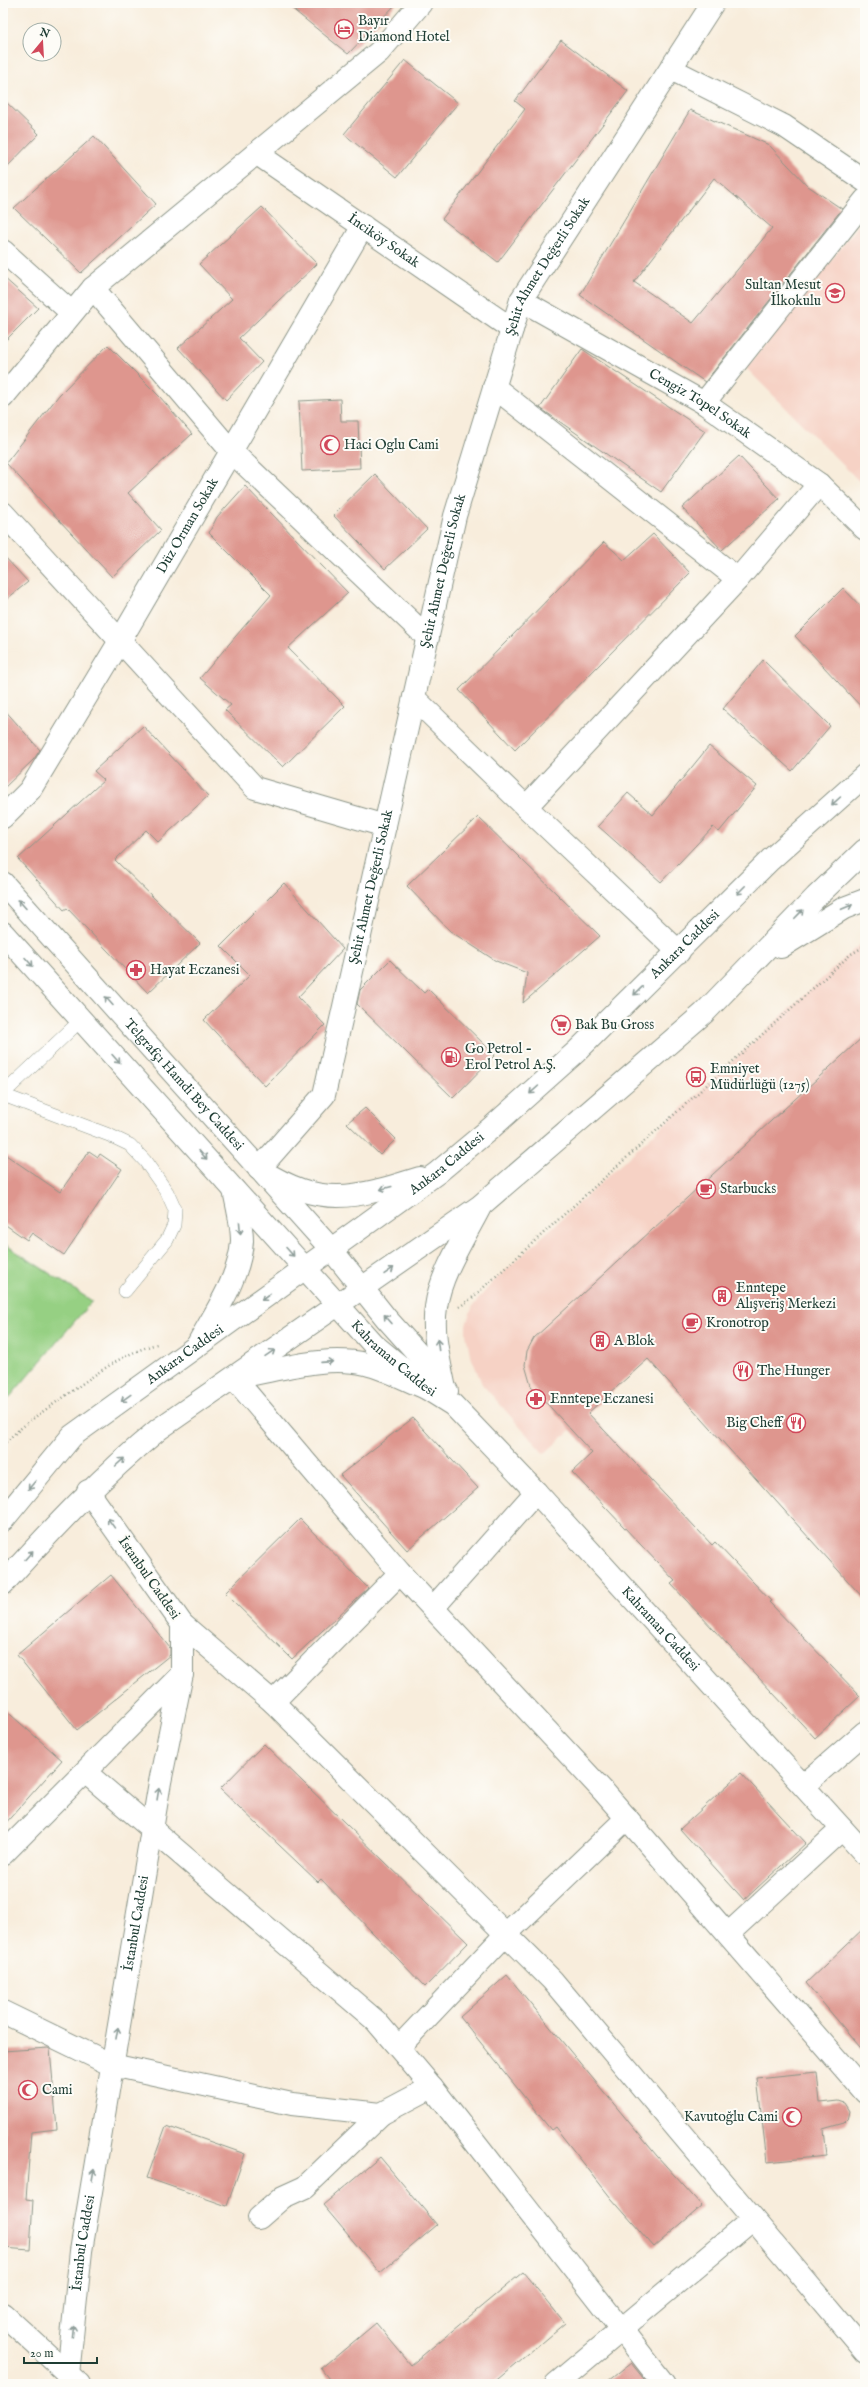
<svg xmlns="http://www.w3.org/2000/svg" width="868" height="2387" viewBox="0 0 868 2387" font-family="'IM FELL English',serif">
<rect width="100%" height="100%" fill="#fdfcf7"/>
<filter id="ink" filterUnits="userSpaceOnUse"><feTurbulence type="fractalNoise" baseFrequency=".025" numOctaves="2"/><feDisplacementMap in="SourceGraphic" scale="8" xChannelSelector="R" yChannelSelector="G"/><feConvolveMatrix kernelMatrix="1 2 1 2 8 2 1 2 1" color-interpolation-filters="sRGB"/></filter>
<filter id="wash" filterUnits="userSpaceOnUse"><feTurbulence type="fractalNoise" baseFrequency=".012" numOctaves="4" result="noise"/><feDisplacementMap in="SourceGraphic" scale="16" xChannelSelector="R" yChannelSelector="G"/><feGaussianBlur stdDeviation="0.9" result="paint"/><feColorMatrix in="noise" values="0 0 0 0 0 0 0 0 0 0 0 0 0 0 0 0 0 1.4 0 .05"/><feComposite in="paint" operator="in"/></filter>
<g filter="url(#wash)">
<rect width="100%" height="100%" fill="#f8eddc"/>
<!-- built -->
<g fill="#f6d2c5">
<path d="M865,217V487L746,368Z"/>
<path d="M865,941V1600L648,1359L544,1454L482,1384L470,1354L466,1334V1324L473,1306L491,1284L853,950Z"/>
</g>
<!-- green -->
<path fill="#96d083" stroke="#5a865c" d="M3,1243L92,1301L3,1405Z"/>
<g id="blocks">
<!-- building -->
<g fill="#de968e" fill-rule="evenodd">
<path d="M285,3H397L348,54Z"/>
<path d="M561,40L628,91L498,262L442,219L525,109L515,101Z"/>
<path d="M405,60L458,103L397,177L344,134Z"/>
<path d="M3,99L39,134L3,171Z"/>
<path d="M690,110L769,145L808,186L842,209L705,382L580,295ZM714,178L772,228L693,323L634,282Z"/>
<path d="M94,136L156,204L81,273L14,208Z"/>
<path d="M262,207L317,264L239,338L262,362L226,400L178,348L232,299L199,264Z"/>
<path d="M3,277L38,308L3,343Z"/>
<path d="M108,345L160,397L192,434L128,493L161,530L112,577L6,463L59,395Z"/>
<path d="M582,349L705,431L661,492L540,408Z"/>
<path d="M340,399L341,421H358L360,468L302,471L299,401Z"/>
<path d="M739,456L779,499L722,550L682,508Z"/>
<path d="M375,474L427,529L385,569L333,515Z"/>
<path d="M245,486L348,593L288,648L345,706L283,767L225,710L231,705L200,678L271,595L209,533L217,517Z"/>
<path d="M653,534L690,573L515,750L459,690L604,542L624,560Z"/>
<path d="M3,555L28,582L3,602Z"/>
<path d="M843,588L865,611V711L795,636Z"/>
<path d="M763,660L830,726L792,771L723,709Z"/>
<path d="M3,708L40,750L34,759L3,789Z"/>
<path d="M143,726L208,796L158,842L146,830L115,860L200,943L148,993L67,908L64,910L18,859L104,780L94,771Z"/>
<path d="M709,746L757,786L719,832L713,827L661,882L598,826L628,793L653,815Z"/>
<path d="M478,817L600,936L523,1003L527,973L496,961L450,931L407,886Z"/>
<path d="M284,883L343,949L298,997L325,1025L265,1086L204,1020L250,975L221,946Z"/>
<path d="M390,960L424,993L428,989L495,1055L453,1098L357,1004L360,990Z"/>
<path d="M865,1035V1600L648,1359L588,1413L712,1545L715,1542L771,1601L769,1602L860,1696L815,1738L671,1584L675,1581L572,1472L592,1453L531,1386L525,1365L527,1351L534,1338Z"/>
<path d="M365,1108L396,1139L380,1155L347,1123Z"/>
<path d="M89,1151L98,1157L100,1154L122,1169L64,1255L32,1233L27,1240L3,1223V1153L60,1192Z"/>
<path d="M413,1418L478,1488L407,1550L340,1475Z"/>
<path d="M300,1519L368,1588L292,1659L225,1593Z"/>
<path d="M111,1575L170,1648V1655L77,1730L17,1655Z"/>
<path d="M3,1708L62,1760L3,1826Z"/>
<path d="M264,1744L468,1943L425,1987L321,1879L318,1882L220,1789Z"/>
<path d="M741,1773L806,1843L744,1900L680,1829Z"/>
<path d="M865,1927V2053L806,1983Z"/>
<path d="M507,1975L657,2156L702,2206L654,2247L611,2198L555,2127L551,2130L460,2017Z"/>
<path d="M48,2048L50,2049L57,2129L31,2132L26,2199L33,2200L30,2250L3,2248V2051Z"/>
<path d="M817,2072L820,2103L838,2101L844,2103L849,2111L847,2120L844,2123L823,2129L826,2156L767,2162L757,2078Z"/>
<path d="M166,2126L245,2154L227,2206L147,2178Z"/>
<path d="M380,2157L437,2225L380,2273L323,2205Z"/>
<path d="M523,2272L565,2323L492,2384H333L321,2369L376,2323L411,2365Z"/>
<path d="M631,2363L648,2384H604Z"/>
</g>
</g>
</g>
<g filter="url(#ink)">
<use href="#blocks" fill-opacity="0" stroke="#8c9588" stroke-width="1"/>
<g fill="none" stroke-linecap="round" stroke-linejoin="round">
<!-- lane casing -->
<g stroke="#8c9588" stroke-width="14">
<g id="lane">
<path d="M3,1094L81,1020"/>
<path d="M3,1095L109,1135L130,1145L145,1161L167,1192L175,1210L174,1225L167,1240L125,1291"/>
</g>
</g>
<!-- street casing -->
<g stroke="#8c9588" stroke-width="24">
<g id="street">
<path d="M671,69L784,126L865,181"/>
<path id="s1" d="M256,153L512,329"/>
<path d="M3,251L72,313"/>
<path d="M93,288L231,451L428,638"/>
<path id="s2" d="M521,300L704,403L819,484L865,529"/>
<path d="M494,387L738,579"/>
<path d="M3,397L93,288L379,52L421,3"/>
<path d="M3,513L255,788L385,826"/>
<path d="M414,698L526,807L679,952"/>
<path d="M526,807L738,579L819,484"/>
<path id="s3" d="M3,817L30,790L120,641L363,226"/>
<path id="s4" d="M259,1169L324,1095L455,516L521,300L713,3"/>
<path d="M234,1378L400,1573L604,1792L865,2092"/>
<path d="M433,1608L536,1492"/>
<path d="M182,1624L273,1702L552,1980L865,2352"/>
<path d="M273,1702L400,1573"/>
<path d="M85,1772L376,2021L432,2087L664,2384"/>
<path d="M804,1785L865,1732"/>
<path d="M3,1854L182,1674"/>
<path d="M728,1934L842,1829"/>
<path d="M3,2012L112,2065L292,2104L381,2114L432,2087"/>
<path d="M399,2047L506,1934L627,1818"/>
<path d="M259,2218L283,2197L305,2187L381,2114"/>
<path d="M3,2314L79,2384"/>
<path d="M556,2384L753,2219"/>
</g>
</g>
<!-- secondary casing -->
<g stroke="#8c9588" stroke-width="24">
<g id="secondary">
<path d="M704,403L865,200"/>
<path id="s5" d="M3,883L331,1249L386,1318L430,1367L447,1391"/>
<path id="s6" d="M3,933L373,1344L426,1388L453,1405L536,1492L865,1854"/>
<path id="s7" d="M67,2384L81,2251L160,1782L182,1674V1624L88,1491"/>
</g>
</g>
<!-- primary casing -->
<g stroke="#8c9588" stroke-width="24">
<g id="primary">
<path d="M781,947L844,908L865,900"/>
<path d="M259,1169C321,1208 353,1199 420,1178"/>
<path d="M199,1342C215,1313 240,1277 242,1241C242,1224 237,1206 234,1190"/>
<path d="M243,1376C282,1369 326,1355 366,1364C387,1369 406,1380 426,1388"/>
<path d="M444,1384C439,1360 432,1332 436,1307C440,1275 464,1238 479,1209"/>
<path id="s8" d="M3,1520L72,1436L437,1173L491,1128L576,1052L770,860L865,775"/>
<path d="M3,1584C52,1529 102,1476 159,1429L480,1206L704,1013L816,897L865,850"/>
</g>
</g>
<!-- path -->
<g stroke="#8c9588" stroke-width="2.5" stroke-dasharray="1 3" stroke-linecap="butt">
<path d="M459,1307L472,1298L851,954L865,946"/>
<path d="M3,1445C21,1426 42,1412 64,1397C93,1376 121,1354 157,1344"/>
</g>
<!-- lane -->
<use href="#lane" stroke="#fff" stroke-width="13"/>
<!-- street -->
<use href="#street" stroke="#fff" stroke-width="22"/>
<!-- secondary -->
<use href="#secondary" stroke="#fff" stroke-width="22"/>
<!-- primary -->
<use href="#primary" stroke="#fff" stroke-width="22"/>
</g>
<!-- one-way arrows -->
<defs><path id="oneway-shaft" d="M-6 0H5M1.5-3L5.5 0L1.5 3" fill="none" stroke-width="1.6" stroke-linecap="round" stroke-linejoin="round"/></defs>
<g stroke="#8f9e9a">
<use href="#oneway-shaft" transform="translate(836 801) rotate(138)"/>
<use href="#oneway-shaft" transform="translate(741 890) rotate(135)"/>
<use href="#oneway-shaft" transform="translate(22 904) rotate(-132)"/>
<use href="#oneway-shaft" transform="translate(847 907) rotate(-23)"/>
<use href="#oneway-shaft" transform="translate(799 914) rotate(-46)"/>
<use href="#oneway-shaft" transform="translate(29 962) rotate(48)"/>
<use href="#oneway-shaft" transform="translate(638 991) rotate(136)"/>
<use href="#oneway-shaft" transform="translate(109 1001) rotate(-132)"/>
<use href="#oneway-shaft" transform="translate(116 1059) rotate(48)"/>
<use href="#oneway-shaft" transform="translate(534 1090) rotate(138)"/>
<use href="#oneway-shaft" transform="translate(203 1155) rotate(48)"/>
<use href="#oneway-shaft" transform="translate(386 1188) rotate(165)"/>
<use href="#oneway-shaft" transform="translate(240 1228) rotate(85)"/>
<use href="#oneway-shaft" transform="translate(290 1252) rotate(48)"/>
<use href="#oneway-shaft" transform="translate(389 1271) rotate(-35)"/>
<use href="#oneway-shaft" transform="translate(266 1297) rotate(143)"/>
<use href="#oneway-shaft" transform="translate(388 1319) rotate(-131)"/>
<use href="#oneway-shaft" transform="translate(438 1345) rotate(-97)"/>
<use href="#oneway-shaft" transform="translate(270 1353) rotate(-34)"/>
<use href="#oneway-shaft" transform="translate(327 1362) rotate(-4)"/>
<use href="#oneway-shaft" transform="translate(126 1398) rotate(144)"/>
<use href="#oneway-shaft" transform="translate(120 1462) rotate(-42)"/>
<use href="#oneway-shaft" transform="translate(32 1485) rotate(130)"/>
<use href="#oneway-shaft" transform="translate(111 1523) rotate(-125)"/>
<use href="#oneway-shaft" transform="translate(29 1555) rotate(-48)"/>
<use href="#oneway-shaft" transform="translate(158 1794) rotate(-81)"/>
<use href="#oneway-shaft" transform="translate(117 2033) rotate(-80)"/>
<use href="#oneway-shaft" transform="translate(93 2175) rotate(-80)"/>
<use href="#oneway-shaft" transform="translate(73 2331) rotate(-84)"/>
</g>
</g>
<!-- icons -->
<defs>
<g id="hotel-ring" transform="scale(1)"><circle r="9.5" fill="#fdfcf7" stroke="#d1495b" stroke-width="1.5"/><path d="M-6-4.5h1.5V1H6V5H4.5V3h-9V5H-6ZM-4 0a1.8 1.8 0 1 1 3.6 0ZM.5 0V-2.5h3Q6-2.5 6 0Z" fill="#d1495b"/></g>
<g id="school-ring" transform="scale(1)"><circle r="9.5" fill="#fdfcf7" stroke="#d1495b" stroke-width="1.5"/><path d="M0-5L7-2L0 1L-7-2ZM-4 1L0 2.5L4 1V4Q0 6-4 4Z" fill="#d1495b"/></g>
<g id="mosque-ring" transform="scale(1)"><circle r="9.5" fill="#fdfcf7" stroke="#d1495b" stroke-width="1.5"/><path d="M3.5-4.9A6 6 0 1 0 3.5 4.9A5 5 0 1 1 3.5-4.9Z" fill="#d1495b"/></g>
<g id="pharmacy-ring" transform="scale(1)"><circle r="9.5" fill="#fdfcf7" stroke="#d1495b" stroke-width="1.5"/><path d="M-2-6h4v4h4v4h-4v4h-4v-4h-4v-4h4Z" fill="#d1495b"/></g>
<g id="supermarket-ring" transform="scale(1)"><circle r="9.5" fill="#fdfcf7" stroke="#d1495b" stroke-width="1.5"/><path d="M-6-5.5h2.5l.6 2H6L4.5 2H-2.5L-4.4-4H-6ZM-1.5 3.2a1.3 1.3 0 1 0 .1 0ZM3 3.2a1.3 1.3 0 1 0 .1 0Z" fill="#d1495b"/></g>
<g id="fuel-ring" transform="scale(1)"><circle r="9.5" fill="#fdfcf7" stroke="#d1495b" stroke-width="1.5"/><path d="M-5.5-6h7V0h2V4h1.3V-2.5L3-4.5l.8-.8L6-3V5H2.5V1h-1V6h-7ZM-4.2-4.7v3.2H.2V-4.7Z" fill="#d1495b"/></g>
<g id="bus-ring" transform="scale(1)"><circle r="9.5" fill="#fdfcf7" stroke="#d1495b" stroke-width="1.5"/><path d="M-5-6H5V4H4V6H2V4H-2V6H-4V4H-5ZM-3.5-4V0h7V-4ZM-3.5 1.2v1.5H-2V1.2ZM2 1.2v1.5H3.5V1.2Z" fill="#d1495b"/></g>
<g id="cafe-ring" transform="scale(1)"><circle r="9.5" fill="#fdfcf7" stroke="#d1495b" stroke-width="1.5"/><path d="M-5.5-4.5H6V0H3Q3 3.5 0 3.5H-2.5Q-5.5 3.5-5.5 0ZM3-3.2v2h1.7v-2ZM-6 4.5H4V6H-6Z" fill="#d1495b"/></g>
<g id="building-ring" transform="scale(1)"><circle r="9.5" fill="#fdfcf7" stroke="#d1495b" stroke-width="1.5"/><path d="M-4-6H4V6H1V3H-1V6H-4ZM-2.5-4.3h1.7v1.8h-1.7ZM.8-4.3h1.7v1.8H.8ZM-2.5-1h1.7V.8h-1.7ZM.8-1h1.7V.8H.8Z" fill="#d1495b"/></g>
<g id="restaurant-ring" transform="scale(1)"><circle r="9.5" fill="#fdfcf7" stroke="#d1495b" stroke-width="1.5"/><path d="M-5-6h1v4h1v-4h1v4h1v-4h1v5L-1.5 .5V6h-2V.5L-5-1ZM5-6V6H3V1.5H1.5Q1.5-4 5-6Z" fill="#d1495b"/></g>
</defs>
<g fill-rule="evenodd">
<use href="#hotel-ring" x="344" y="29"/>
<use href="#school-ring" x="835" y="293"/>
<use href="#mosque-ring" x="330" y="445"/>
<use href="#pharmacy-ring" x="136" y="970"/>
<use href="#supermarket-ring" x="561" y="1025"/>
<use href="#fuel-ring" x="451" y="1057"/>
<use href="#bus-ring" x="696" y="1077"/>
<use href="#cafe-ring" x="706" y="1189"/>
<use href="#building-ring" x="722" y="1296"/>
<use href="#cafe-ring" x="692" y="1323"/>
<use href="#building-ring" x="600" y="1341"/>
<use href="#restaurant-ring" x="743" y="1371"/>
<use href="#pharmacy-ring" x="536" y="1399"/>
<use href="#restaurant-ring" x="796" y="1423"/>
<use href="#mosque-ring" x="28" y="2090"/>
<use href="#mosque-ring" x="792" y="2117"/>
</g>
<g text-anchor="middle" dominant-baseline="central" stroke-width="4" stroke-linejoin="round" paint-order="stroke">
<!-- poi labels -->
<g font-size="14" fill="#1f3d34" stroke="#fdfcf7" text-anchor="start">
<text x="358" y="21">Bayır<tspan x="358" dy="16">Diamond Hotel</tspan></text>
<text x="821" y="285" text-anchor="end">Sultan Mesut<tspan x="821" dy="16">İlkokulu</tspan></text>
<text x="344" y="445">Haci Oglu Cami</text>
<text x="150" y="970">Hayat Eczanesi</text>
<text x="575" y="1025">Bak Bu Gross</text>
<text x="465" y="1049">Go Petrol -<tspan x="465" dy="16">Erol Petrol A.Ş.</tspan></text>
<text x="710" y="1069">Emniyet<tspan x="710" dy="16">Müdürlüğü (1275)</tspan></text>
<text x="720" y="1189">Starbucks</text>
<text x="736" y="1288">Enntepe<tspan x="736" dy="16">Alışveriş Merkezi</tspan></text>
<text x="706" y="1323">Kronotrop</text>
<text x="614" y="1341">A Blok</text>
<text x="757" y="1371">The Hunger</text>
<text x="550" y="1399">Enntepe Eczanesi</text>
<text x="782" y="1423" text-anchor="end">Big Cheff</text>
<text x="42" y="2090">Cami</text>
<text x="778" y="2117" text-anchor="end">Kavutoğlu Cami</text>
</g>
<!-- street labels -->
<g font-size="14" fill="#1f3d34" stroke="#fdfcf7">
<text stroke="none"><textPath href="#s1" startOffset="155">İnciköy Sokak</textPath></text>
<text stroke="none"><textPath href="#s4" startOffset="960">Şehit Ahmet Değerli Sokak</textPath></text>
<text stroke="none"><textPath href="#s2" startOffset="207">Cengiz Topel Sokak</textPath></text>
<text stroke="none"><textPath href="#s3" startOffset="346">Düz Orman Sokak</textPath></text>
<text stroke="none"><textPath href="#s4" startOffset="636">Şehit Ahmet Değerli Sokak</textPath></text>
<text stroke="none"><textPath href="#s4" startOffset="312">Şehit Ahmet Değerli Sokak</textPath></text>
<text stroke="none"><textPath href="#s8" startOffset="896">Ankara Caddesi</textPath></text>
<text stroke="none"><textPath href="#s5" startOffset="271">Telgrafçı Hamdi Bey Caddesi</textPath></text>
<text stroke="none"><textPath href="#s8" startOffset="572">Ankara Caddesi</textPath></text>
<text stroke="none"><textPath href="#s8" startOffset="248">Ankara Caddesi</textPath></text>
<text stroke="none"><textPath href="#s6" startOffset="578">Kahraman Caddesi</textPath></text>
<text transform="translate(149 1578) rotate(55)">İstanbul Caddesi</text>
<text stroke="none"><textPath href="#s6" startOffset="959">Kahraman Caddesi</textPath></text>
<text stroke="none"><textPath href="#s7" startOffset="466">İstanbul Caddesi</textPath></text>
<text stroke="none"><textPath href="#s7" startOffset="142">İstanbul Caddesi</textPath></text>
</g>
</g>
<!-- margin -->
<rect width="868" height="2387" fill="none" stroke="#fdfcf7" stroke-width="16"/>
<!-- north arrow -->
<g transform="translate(42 42) rotate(18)"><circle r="19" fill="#fdfcf7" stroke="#a4b0a9"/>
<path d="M0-3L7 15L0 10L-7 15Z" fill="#d1495b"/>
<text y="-6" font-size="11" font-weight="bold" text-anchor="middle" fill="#1f3d34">N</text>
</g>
<!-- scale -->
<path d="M24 2357v6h73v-6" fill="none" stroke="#1f3d34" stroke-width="2"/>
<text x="30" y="2357" font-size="12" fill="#1f3d34" stroke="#fdfcf7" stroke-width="3" paint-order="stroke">20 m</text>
</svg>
